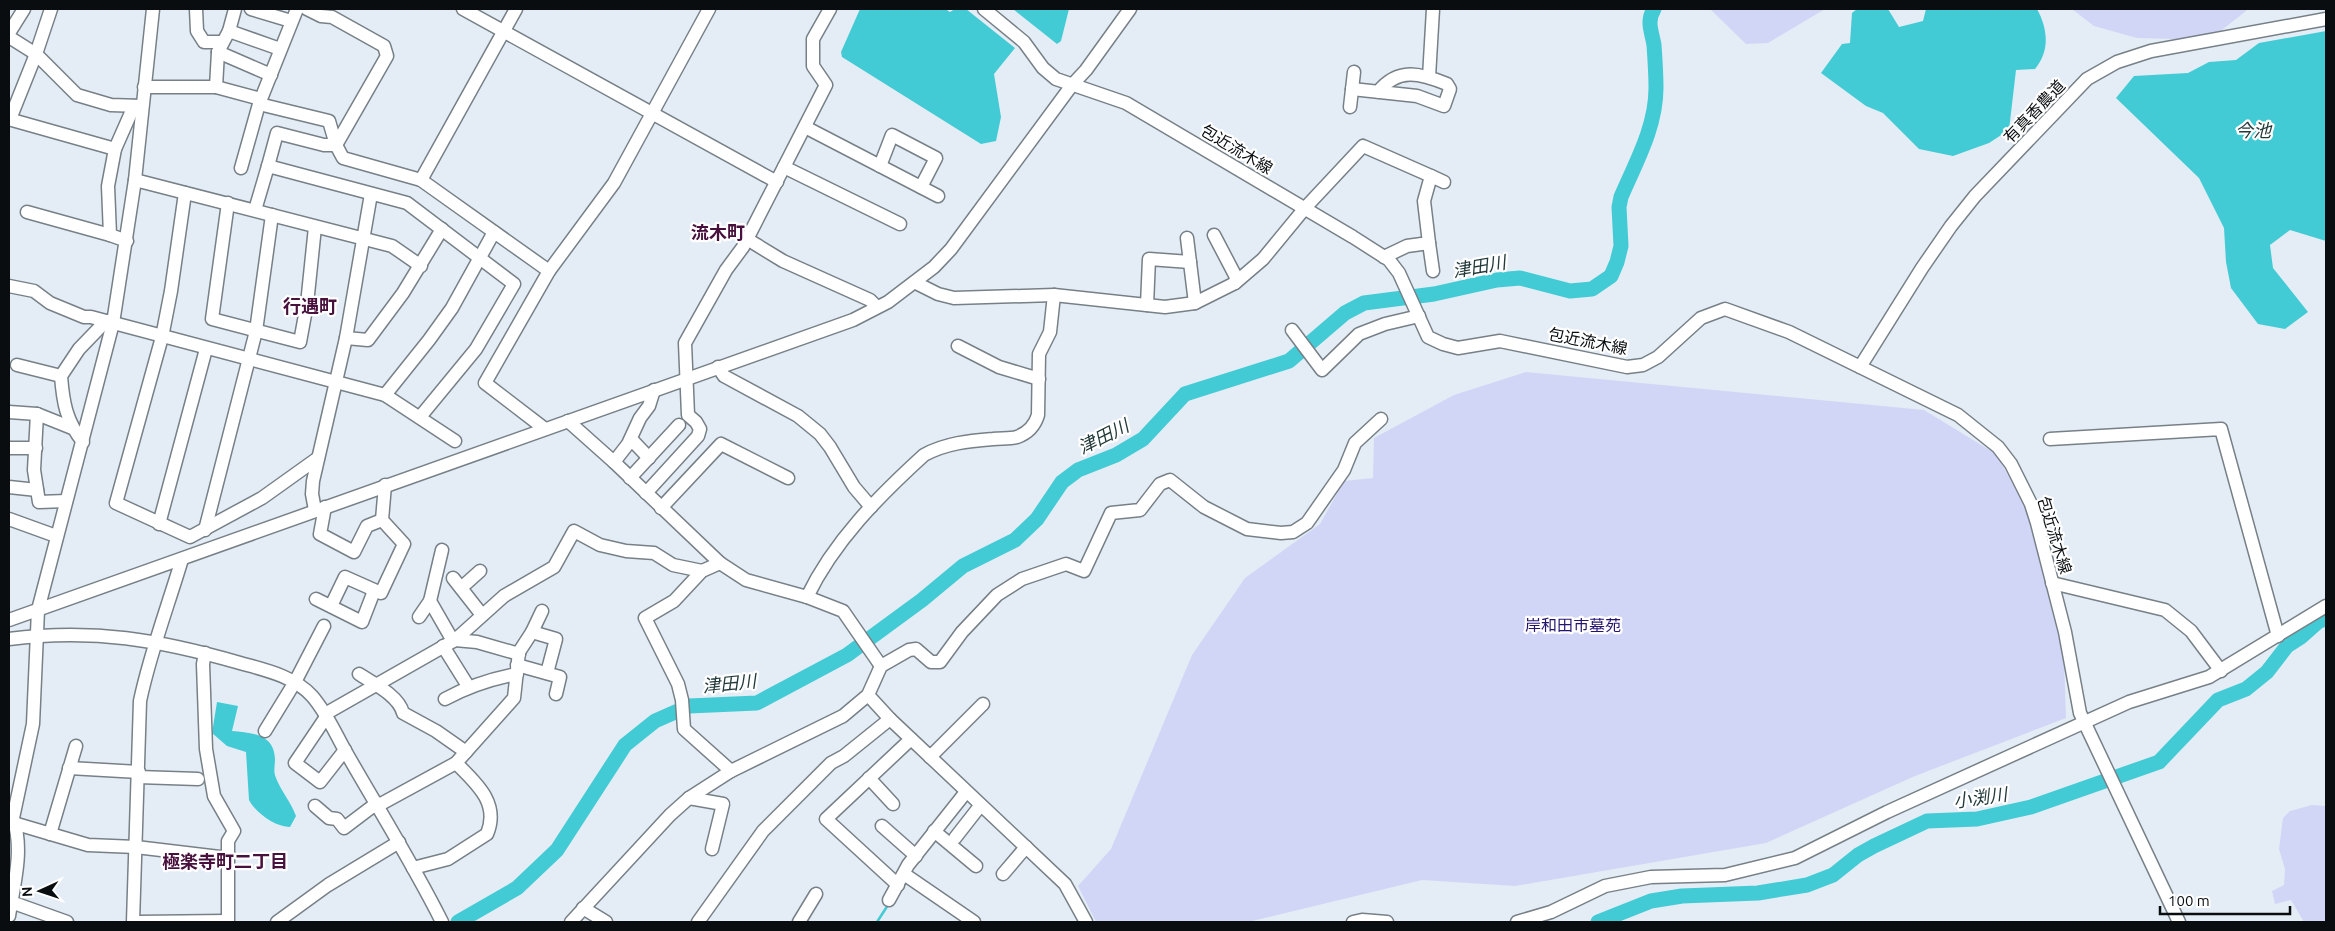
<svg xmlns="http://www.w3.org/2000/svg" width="2335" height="931" viewBox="0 0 2335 931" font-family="Ubuntu,'Noto Sans JP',sans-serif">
<rect width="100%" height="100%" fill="#e4edf5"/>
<!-- green -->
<g fill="#d2d6f6">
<path d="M1710,9H1825L1768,43L1746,44Z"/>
<path d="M2072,9H2246V11L2209,40L2137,38L2094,26Z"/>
<path d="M1526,372L1924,410L1996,454L2025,505L2064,658L2066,718L1915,776L1766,843L1515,886L1422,880L1248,922H1096L1078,886L1111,849L1192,655L1245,578L1320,524L1344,481L1373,478L1374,438L1454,395Z"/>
<path d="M2312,805L2326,806V922H2304L2291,900L2275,904L2272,891L2284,885L2285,869L2279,849L2283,818L2290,811Z"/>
</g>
<!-- water -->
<g fill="#42cbd4">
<path d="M860,9H945L950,12L955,9H966L1015,48L994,74L1001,117L996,141L981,144L842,57L841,52Z"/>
<path d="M1013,9H1069L1061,41L1057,44Z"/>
<path d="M1857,9H1888L1899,27L1923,21L1926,9H2037C2048,29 2050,51 2035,69L2016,70L2009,130L1989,143L1953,156L1919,149L1883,113L1866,106L1821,73L1842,44L1850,43L1852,13Z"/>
<path d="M2326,31V241L2290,230L2270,245L2273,268L2308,312L2285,329L2258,324L2231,288L2226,262L2224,228L2199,178L2116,98L2134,76L2188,73L2209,62L2236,60L2259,43Z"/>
<path d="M217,702L238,706L232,731C251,733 274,733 275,759C275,766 273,771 276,778C281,791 291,802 296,816L290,827C275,827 255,812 249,800L246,752L227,746L212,733Z"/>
</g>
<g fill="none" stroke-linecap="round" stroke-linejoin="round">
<!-- stream -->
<path stroke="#42cbd4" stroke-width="2.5" d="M877,922L888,905"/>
<!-- river -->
<g stroke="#42cbd4" stroke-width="15">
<path d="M458,922L517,888L557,850L625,745L655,721L689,706L757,703L847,655L922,600L963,566L1015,540L1037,519L1062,482L1078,470L1116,455L1143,439L1185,394L1289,361L1345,313L1364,303L1434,294L1497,280L1520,278L1570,291L1592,289L1611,276L1617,262L1621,246L1619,207L1621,197C1636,162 1656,127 1656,88C1656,74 1655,59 1654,45C1652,32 1646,22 1654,9"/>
<path d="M1598,922L1651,901L1682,896L1758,893L1807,885L1833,875L1858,855L1874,846L1927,821L1977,819L2031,807L2159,762L2218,700L2246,689L2267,672L2287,646L2301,637L2319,621L2326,619"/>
</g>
<!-- minor casing -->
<g stroke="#778087" stroke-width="15">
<g id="minor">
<path d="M51,9L36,54L12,114V120L115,149"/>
<path d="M196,9L197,31L204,42H223"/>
<path d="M251,9L291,21"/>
<path d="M463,9L777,182"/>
<path d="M984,9L1024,42L1043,68L1056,79L1126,103L1353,237L1389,260L1399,273L1428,337L1443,344L1458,348L1500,341L1627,367L1643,365L1658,357L1701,318L1725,309L1789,332L1958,415L1998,447L2011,464L2031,504L2037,523L2065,632L2080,713L2179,922"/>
<path d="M229,31L280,49"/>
<path d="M9,33L24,9"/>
<path d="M9,37L36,54L77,95L111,105L141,106"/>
<path d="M218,52L271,75"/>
<path d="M1429,77L1433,9"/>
<path d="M144,87H216L261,99"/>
<path d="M216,87L218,52L229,31L235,9"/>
<path d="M1352,89L1417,96L1444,106L1450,89L1447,84C1420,73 1398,67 1378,92"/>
<path d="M259,104L329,121L336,145L343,158L421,180L549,271"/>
<path d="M1350,107L1354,72"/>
<path d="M805,127L938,196"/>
<path d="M268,166L277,133L324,145H336L387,56L384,46L332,17L321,16L307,9"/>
<path d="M880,166L892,135L936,158L921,187"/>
<path d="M784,167L900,224"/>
<path d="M241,168L259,104L297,9"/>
<path d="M1431,176L1444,182"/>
<path d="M135,180L392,246L421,266"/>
<path d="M421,180L516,9"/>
<path d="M185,193L171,291L162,337L116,503L190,537L262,498L318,458"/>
<path d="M228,203L212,319L300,342L307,304L315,227"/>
<path d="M255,210L268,166L407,203L514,284L476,349L420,417"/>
<path d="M27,212L110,235"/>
<path d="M1214,235L1236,277L1235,283"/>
<path d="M1187,238L1195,303"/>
<path d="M747,239L783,261L870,300L877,307"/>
<path d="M127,241L110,235L108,186L115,149L134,106"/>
<path d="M1429,243L1433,271"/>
<path d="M916,283L938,294L954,298L1054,295L1165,307L1195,303L1235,283L1263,259L1305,208L1363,146L1431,176L1424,201L1429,243L1407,246L1384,257"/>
<path d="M9,286L34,291L50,303L84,317H91L385,395L455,441"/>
<path d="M1147,305L1149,259L1190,262"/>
<path d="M1292,330L1322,370L1359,334L1385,324L1419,316"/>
<path d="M346,338L368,340L403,293L442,229"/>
<path d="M958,346L999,367L1039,379"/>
<path d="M17,365L61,376"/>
<path d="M718,367L724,376L798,416L820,434L830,447L854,487L871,507"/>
<path d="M1860,367L1922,268L1951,226L1975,196L2087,79L2117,62L2151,51L2326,19"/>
<path d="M385,395L429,340L452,308L494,232"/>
<path d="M9,412L37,414L72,428"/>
<path d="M37,414L34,470L39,502L66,501"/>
<path d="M568,421L614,462L720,563L746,580L807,597L843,611L881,666"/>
<path d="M545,429L485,383L549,271L614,183L709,9"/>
<path d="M631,439L649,458"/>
<path d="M2050,439L2221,429L2278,636"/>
<path d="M83,442C66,421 63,402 61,376L79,349L106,321"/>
<path d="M9,448H36"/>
<path d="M614,462L628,444L640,418L649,406L654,390"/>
<path d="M630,478L679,425"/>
<path d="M9,487L37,490"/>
<path d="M646,493L698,436L700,429L696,422L688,415L685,343L726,270L743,247L826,85L813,66V39L830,9"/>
<path d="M325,507L320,534L354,552L367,526L382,520"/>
<path d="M661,508L721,444L788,478"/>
<path d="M315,510L312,494L313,481L346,338L371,194"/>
<path d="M9,519L56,536"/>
<path d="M159,524L206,349"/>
<path d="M205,530L256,331L272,215"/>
<path d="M442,550L430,601L453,641"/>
<path d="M720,563L702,571L674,601L645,618L678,684L682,700L684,729L731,771"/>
<path d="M453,578L482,615"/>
<path d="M2052,583L2165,610L2191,631L2221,671"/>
<path d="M461,588L480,571"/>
<path d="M807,597C834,541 879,496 924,455C946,443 969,441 993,439C1001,438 1010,439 1017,437C1028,433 1035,425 1038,415L1039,354L1050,332L1054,295"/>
<path d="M316,599L362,622L374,591"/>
<path d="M331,606L345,577L381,593L404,544L382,520L385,485"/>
<path d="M419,617L430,601"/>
<path d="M9,620L853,320L888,302L934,267L951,249L1072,85L1086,70L1130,9"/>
<path d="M532,632L556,639L547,673"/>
<path d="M9,639C93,628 160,640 240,663C265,670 294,676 312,696C327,713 336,735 347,754C379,810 413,864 442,922"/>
<path d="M455,640L477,642L519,654"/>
<path d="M443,646L468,686"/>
<path d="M205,653L203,664L206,749L214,796L234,831L228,841V922"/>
<path d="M517,665L560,677L556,694"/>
<path d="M359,674C373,683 399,696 403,713L436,731L466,752"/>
<path d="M868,695L890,719L1065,884L1086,922"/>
<path d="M445,699C469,686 490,679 517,674"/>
<path d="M325,714L455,640L504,596L554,567L574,531L600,545L626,551L654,553L673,565L702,571"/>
<path d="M326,717L295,763L320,782L345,750"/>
<path d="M265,731L295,682L324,626"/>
<path d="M930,757L983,704"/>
<path d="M456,763L514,698L519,652L532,632L542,611"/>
<path d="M69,768L139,772"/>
<path d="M138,777L198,779"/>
<path d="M869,778L893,804"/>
<path d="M689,798L723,804L712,849"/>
<path d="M379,805L456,763C476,783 500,803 487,834L448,859L413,868"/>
<path d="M315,806L329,818L337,819L344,828L377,803"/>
<path d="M10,822L88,845L136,847L228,858"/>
<path d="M882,826L916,856"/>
<path d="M934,831L976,866"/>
<path d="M50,834L76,746"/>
<path d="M955,838L980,806"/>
<path d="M904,874L974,922"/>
<path d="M1003,874L1026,847"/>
<path d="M898,885L826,819L911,739"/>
<path d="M889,900L908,865L966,792"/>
<path d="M11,902L67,922"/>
<path d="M583,908L606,922"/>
<path d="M9,916C14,884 24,849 13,818L33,724L38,610L113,323L135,180L153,9"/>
<path d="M133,922L140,701C150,653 168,606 182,559"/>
<path d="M138,922L227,921"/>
<path d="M277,922L328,885L399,842"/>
<path d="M571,922L670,815L689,798L731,771L843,716L868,695L881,666L909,650L916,649L931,662H940L962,632L997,595L1022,579L1066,564L1084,571L1111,513L1140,510L1160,484L1170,480L1204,507L1247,529L1281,533L1293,532L1307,523L1344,470L1355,443L1381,419"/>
<path d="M698,922L763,831L831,763L844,756L890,719"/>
<path d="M799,922L816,894"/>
<path d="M1353,922L1362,920L1387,922"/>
<path d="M1517,922L1551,912L1605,886L1651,877L1725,875L1795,858L1887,812L2129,702L2209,677L2326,606"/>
</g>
</g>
<!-- minor -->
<use href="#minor" stroke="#fff" stroke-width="12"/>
</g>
<g text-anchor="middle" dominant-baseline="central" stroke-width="4.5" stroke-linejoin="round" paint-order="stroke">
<!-- street labels -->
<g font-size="16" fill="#0a0d0f" stroke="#fff">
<text transform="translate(2034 111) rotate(-46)">有真香農道</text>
<text transform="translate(1237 149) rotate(31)">包近流木線</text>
<text transform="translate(1588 341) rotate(11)">包近流木線</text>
<text transform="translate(2055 535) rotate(73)">包近流木線</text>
</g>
<!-- park labels -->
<g font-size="16" fill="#241570" stroke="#fff">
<text x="1573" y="625">岸和田市墓苑</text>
</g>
<!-- water labels -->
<g font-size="18" font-style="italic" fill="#233a3b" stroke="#fff">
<text x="2253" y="130">今池</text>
<text transform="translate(1479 266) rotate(-10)">津田川</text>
<text transform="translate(1103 436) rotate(-27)">津田川</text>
<text transform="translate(729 683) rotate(-6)">津田川</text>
<text transform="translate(1980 797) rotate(-8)">小渕川</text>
</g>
<!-- neighbourhood labels -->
<g font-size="18" font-weight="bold" fill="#48103c" stroke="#fff">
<text x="718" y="232">流木町</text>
<text x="310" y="306">行遇町</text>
<text x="225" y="861">極楽寺町二丁目</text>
</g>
</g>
<!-- border -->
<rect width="2335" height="931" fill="none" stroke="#0a0d0f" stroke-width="20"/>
<!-- north arrow -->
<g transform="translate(40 891) rotate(267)" stroke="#ffffff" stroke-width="4" paint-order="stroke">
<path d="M0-4L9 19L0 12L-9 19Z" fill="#0a0d0f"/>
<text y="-8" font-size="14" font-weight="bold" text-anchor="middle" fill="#0a0d0f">N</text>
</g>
<!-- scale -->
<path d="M2160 906v8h130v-8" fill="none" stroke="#0a0d0f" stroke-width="2.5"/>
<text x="2168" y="906" font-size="15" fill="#0a0d0f" stroke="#ffffff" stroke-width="4" paint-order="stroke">100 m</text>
</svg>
